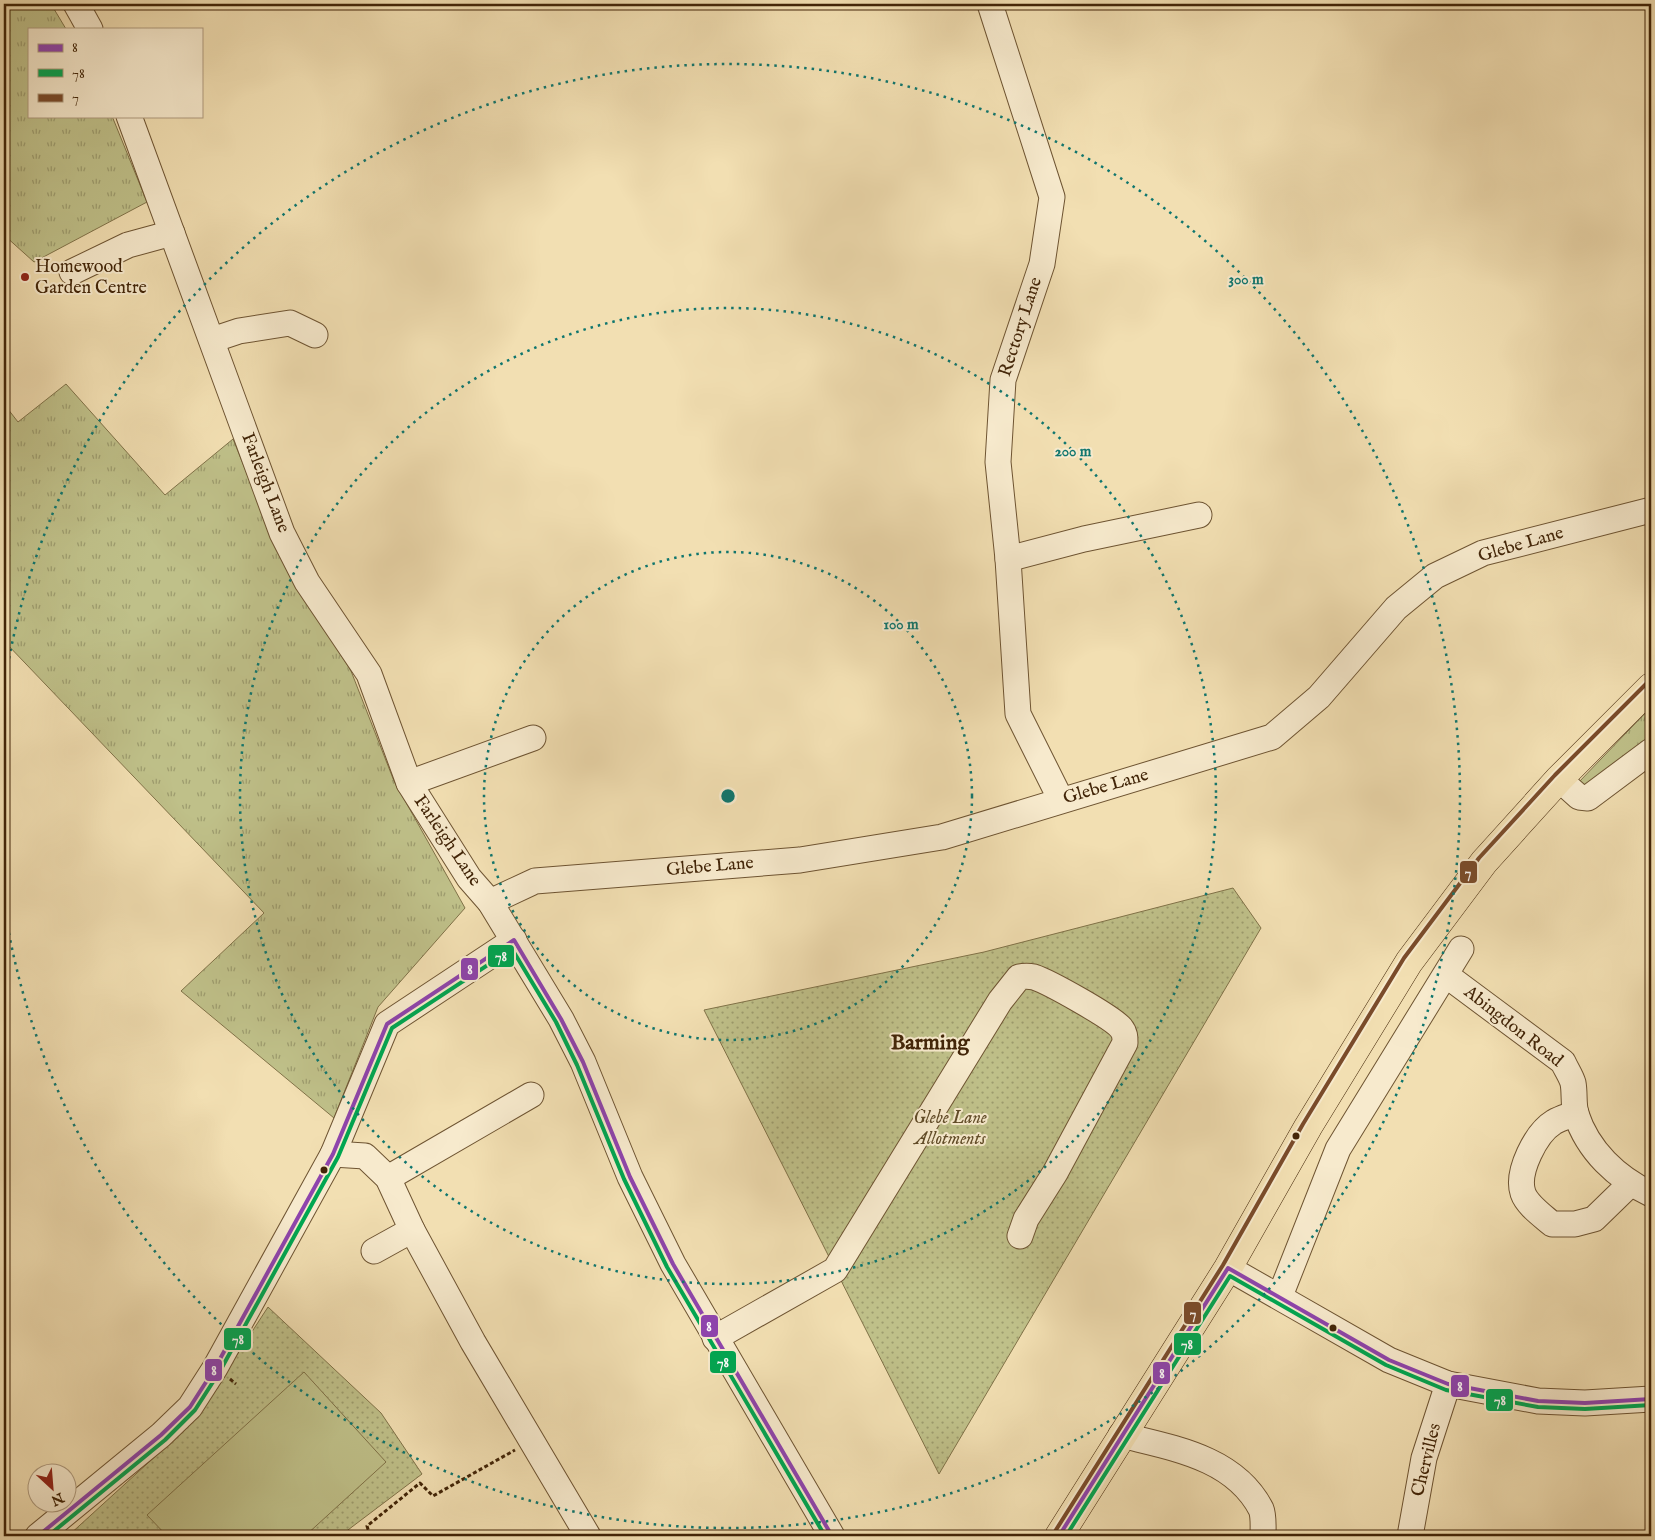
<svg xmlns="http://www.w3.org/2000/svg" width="1655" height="1540" viewBox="0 0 1655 1540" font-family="'IM FELL English',serif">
<defs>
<pattern id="grass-tufts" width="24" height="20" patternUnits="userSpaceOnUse" patternTransform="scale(1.25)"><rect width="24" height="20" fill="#bfc089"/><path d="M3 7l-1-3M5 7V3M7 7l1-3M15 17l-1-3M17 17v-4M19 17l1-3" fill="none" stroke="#9d9c6e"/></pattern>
<pattern id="park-dots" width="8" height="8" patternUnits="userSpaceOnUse" patternTransform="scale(1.25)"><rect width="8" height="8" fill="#bfc089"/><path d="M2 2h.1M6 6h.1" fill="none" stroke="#9d9c6e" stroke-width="1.8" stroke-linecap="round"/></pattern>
</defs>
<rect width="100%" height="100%" fill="#f2dfb2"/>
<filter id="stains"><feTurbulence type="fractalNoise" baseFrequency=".004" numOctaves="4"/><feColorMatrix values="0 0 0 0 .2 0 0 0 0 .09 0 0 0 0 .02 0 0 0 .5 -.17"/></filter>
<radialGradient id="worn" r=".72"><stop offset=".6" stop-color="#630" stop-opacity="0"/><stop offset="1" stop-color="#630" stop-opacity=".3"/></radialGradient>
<!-- grass -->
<g fill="url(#grass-tufts)" stroke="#807248">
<path d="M4,4H51L66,29H29V116H112L147,202L34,262L4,235Z"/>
<path d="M66,384L165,495L233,439L278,551L351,671L394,781L465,908L378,1007L334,1118L181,991L264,913L4,641V404L18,422Z"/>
<path d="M1651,707V743L1592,789L1578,783Z"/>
</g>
<!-- park -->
<g fill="url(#park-dots)" stroke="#807248">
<path d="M1233,888L1261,928L939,1474L704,1010L984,952Z"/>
<path d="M268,1307L381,1413L422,1474L340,1536H68L194,1421Z"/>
</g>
<!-- pitch -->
<path fill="#bfc089" stroke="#807248" d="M304,1372L386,1462L305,1536H167L147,1515Z"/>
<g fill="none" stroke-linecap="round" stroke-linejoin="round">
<!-- minor casing -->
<g stroke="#6e5432" stroke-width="27">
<g id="minor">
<path d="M76,4L90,29"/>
<path d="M990,4L1052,197L1042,264L1003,380L998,462L1008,559L1018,714L1061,800"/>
<path d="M129,116L282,533L307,582L369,674L409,783L469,878L490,902L561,1019L583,1062L630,1177L673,1264L832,1536"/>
<path d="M72,272L128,245L172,233"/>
<path d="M212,340L239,331L290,323L315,335"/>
<path d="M1008,559L1084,539L1199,515"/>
<path d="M1559,779L1579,797L1588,798L1651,751"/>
<path d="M409,783L533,738"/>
<path d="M490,902L535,881L800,860L942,837L1272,737L1319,697L1396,608L1435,576L1483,553L1651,510"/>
<path d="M1446,975L1563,1062C1566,1069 1571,1076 1573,1083C1575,1093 1573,1104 1576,1114C1588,1151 1617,1178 1651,1194"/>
<path d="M1576,1113C1569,1116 1561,1118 1554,1122C1536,1133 1516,1172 1523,1193C1527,1205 1543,1216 1552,1224H1575L1594,1219L1630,1184"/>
<path d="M333,1154L365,1156L388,1178L412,1230L473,1342L588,1536"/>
<path d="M388,1178L531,1095"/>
<path d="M374,1251L412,1230"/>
<path d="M1228,1268L1389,1360L1448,1384L1538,1401L1585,1403L1651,1399"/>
<path d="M1280,1296L1338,1149L1461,949"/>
<path d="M715,1338L835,1270L1000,1001L1019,977C1024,976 1029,976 1034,977C1049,982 1112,1017 1121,1028C1125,1033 1125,1037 1125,1043L1055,1173L1026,1219L1020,1236"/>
<path d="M1121,1435C1172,1448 1234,1457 1261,1509C1264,1516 1263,1528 1263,1536"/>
<path d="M38,1536L161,1435L190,1407L215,1368L333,1154L387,1024L514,940"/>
<path d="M1410,1536L1424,1458L1448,1384"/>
</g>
</g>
<!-- major casing -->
<g stroke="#422508" stroke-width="29">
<path id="major" d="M1059,1536L1228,1268L1308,1127L1409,962L1484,862L1559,779L1651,687"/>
</g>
<!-- path -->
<g stroke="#422508" stroke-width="3" stroke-dasharray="4 2.5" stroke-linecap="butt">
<path d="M230,1379L236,1384"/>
<path d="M370,1536L367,1526L420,1483L433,1496L515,1450"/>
</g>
<!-- minor -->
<use href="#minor" stroke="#f7eacd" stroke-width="25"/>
<!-- major -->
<use href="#major" stroke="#f2dfb2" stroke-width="28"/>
<!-- bus-1 casing -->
<g stroke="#f7eacd" stroke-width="8">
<g id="bus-1">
<path d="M38,1536L161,1435L190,1407L215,1368L333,1154L387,1024L514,940L561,1019L583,1062L630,1177L673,1264L832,1536"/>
<path d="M1059,1536L1228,1268L1389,1360L1448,1384L1538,1401L1585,1403L1651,1399"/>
</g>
</g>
<!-- bus-2 casing -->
<g stroke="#f7eacd" stroke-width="8">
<g id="bus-2">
<path d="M48,1536L165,1440L195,1410L220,1371L338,1157L392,1028L512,949L556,1022L577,1065L624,1179L667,1267L825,1536"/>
<path d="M1066,1536L1230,1276L1386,1365L1446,1390L1538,1407L1585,1409L1651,1405"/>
</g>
</g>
<!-- bus-3 casing -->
<g stroke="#f7eacd" stroke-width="8">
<path id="bus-3" d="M1054,1533L1223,1265L1303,1124L1404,958L1479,858L1555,775L1647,683"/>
</g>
<!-- bus-1 -->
<use href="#bus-1" stroke="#8e44ad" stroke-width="4"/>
<!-- bus-2 -->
<use href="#bus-2" stroke="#00a651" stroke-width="4"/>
<!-- bus-3 -->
<use href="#bus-3" stroke="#7a4b2a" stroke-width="4"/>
</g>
<!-- distance rings -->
<g fill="none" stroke="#0f766e" stroke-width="2.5" stroke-dasharray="2.5 5">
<circle cx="728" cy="796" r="244"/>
<circle cx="728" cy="796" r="488"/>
<path d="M4 688A732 732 0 1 1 4 904"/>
</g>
<!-- markers -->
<circle fill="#8f2418" stroke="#f7eacd" stroke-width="2" cx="25" cy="277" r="5"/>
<g fill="#422508" stroke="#f7eacd" stroke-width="2">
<circle cx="1296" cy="1136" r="4.5"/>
<circle cx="324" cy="1170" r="4.5"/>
<circle cx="1333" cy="1328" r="4.5"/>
</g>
<g text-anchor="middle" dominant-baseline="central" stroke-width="4" stroke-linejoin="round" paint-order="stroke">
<!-- poi labels -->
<g font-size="18" fill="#422508" stroke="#f7eacd" text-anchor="start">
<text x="35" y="267">Homewood<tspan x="35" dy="21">Garden Centre</tspan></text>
</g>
<!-- street labels -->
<g font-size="18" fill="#422508" stroke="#f7eacd">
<text transform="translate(1021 327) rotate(-72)">Rectory Lane</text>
<text transform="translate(265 483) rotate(69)">Farleigh Lane</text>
<text transform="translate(1521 545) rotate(-16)">Glebe Lane</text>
<text transform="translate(1106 787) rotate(-16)">Glebe Lane</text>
<text transform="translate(447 841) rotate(56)">Farleigh Lane</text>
<text transform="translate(710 867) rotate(-5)">Glebe Lane</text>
<text transform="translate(1513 1027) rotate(38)">Abingdon Road</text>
<text transform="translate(1427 1460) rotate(-76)">Chervilles</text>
</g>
<!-- park labels -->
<g font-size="18" font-style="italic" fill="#614c28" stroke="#f7eacd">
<text x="950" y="1118">Glebe Lane<tspan x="950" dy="21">Allotments</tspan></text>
</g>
<!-- district labels -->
<g font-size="22" font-weight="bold" fill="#422508" stroke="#f7eacd">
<text x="930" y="1043">Barming</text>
</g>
</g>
<circle cx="728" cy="796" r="8" fill="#0f766e" stroke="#f7eacd" stroke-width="2.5"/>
<g font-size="15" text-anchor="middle" font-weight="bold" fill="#0f766e" stroke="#f7eacd" stroke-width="4" stroke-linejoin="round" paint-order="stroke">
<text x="1246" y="284">300 m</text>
<text x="1073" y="456">200 m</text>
<text x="901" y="629">100 m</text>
</g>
<g stroke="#f7eacd" stroke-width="2">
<rect x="1459" y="860" width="19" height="24" rx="5" fill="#7a4b2a"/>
<rect x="487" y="944" width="28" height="24" rx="5" fill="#00a651"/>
<rect x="460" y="957" width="19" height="24" rx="5" fill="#8e44ad"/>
<rect x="1183" y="1301" width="19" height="24" rx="5" fill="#7a4b2a"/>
<rect x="700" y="1314" width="19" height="24" rx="5" fill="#8e44ad"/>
<rect x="223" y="1327" width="29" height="24" rx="5" fill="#00a651"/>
<rect x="1173" y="1332" width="29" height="24" rx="5" fill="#00a651"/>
<rect x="709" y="1350" width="28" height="24" rx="5" fill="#00a651"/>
<rect x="204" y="1358" width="19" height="24" rx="5" fill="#8e44ad"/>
<rect x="1152" y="1361" width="19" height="24" rx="5" fill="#8e44ad"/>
<rect x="1450" y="1374" width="20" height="24" rx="5" fill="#8e44ad"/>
<rect x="1485" y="1388" width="29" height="24" rx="5" fill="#00a651"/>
</g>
<g font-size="14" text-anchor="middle" font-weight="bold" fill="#fff">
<text x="1468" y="877">7</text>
<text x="501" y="961">78</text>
<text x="470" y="974">8</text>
<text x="1193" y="1318">7</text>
<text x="709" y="1331">8</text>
<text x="238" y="1344">78</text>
<text x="1187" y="1349">78</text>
<text x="723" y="1367">78</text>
<text x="214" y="1375">8</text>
<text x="1162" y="1378">8</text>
<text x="1460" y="1391">8</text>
<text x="1500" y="1405">78</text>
</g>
<!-- margin -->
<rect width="1655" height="1540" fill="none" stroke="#f2dfb2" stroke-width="20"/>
<rect x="5" y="5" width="1645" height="1530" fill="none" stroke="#422508" stroke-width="2.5"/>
<rect x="10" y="10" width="1635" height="1520" fill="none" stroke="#422508"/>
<!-- legend -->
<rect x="28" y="28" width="175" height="90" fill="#f7eacd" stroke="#af9b7e"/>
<rect x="38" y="44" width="25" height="8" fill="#8e44ad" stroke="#af9b7e"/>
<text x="72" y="52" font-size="15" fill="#422508">8</text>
<rect x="38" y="69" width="25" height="8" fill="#00a651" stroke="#af9b7e"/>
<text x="72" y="78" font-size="15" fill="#422508">78</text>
<rect x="38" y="94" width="25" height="8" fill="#7a4b2a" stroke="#af9b7e"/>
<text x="72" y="102" font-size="15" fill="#422508">7</text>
<!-- north arrow -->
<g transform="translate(52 1488) rotate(154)"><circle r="24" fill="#f7eacd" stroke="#af9b7e"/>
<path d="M0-4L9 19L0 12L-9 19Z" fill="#8f2418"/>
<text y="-8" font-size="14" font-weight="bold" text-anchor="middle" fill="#422508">N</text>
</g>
<rect width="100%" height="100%" filter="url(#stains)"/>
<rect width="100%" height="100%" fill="url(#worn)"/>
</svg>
